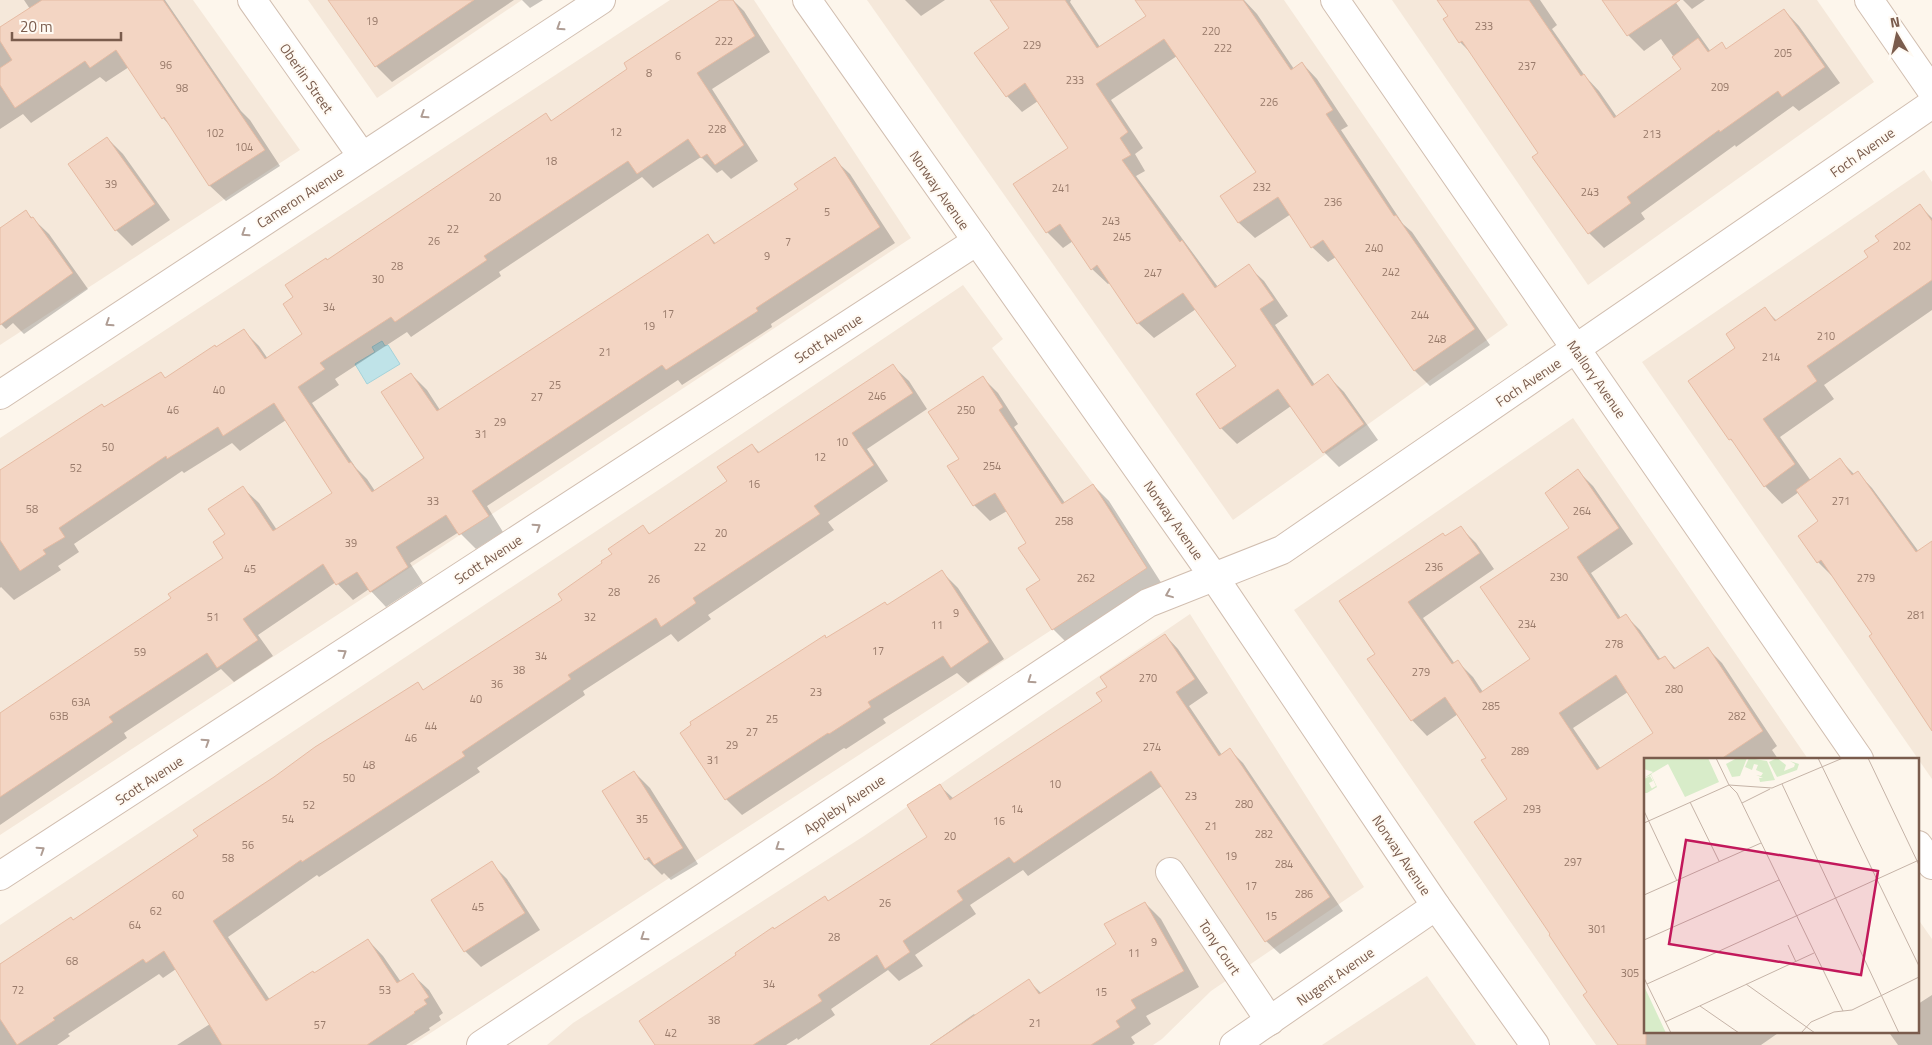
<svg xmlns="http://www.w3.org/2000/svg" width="1932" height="1045" viewBox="0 0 1932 1045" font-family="'Titillium Web',sans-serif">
<rect width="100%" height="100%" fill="#fdf6ec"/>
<!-- residential -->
<g fill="#f5e8da">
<path d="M0,0H193L300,150L0,345Z"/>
<path d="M308,0H522L377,98Z"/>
<path d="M670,0H754L911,238L512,501L0,835V438Z"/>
<path d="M867,0H1284L1508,325L1233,520Z"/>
<path d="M1392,0H1817L1874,82L1588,285Z"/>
<path d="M1924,170L1932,182V779L1642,362Z"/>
<path d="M963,285L1003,339L992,348L1111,508L1147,568L412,1045H0V925L666,485Z"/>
<path d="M1573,418L1808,759H1646V1031H1918V919L1932,939V1045H1596L1294,610Z"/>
<path d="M1190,614L1364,887L1211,991L1162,1039L1153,1045H547L573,1023L864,836Z"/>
<path d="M1427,976L1476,1045H1322Z"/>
</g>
<!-- water -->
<path fill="#bfe3e8" stroke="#a5d3da" d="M382,341L385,346L388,345L400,364L367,384L355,364L375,352L372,347Z"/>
<!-- shadow -->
<g fill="#0003" fill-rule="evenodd">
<path d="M24,0H165L241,111L250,120L280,166L226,201L210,186L173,129L163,118L129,67L106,82L100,77L31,123L23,114L0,129V29L30,9Z"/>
<path d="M335,0H514L392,82L376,66L331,2Z"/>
<path d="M522,0H543L530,8Z"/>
<path d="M722,0H733L744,11L770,52L712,89L758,161L731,179L722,170L717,173L701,157L653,188L642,177L499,272L501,276L411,337L407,332L335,379L339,385L312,403L356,468L367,479L375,491L426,458L411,374L427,390L440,410L708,235L716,244L799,189L834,159L850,174L895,243L771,324L772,327L682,385L678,380L487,506L503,532L476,549L459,532L410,563L423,583L386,607L369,589L353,600L336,582L258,635L273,656L234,682L221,669L124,733L127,738L0,825V716L172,599L225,558L227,534L243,488L259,503L277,530L334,493L286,420L240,451L232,443L184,473L182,471L74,544L79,552L58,566L61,570L14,600L1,587L0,588V475L104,408L166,379L244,331L259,346L268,359L304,334L295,298L327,261L546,114L553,122L629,70Z"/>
<path d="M905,0H945L921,16Z"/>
<path d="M991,0H1071L1070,2L1100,47L1147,16L1137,0H1244L1257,14L1294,69L1302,63L1317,79L1348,126L1341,130L1403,224L1412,232L1490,345L1430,386L1415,371L1336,257L1328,262L1312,247L1291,214L1255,238L1239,223L1222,197L1258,172L1177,56L1111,100L1143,148L1135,154L1145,171L1136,176L1218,287L1248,266L1264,281L1288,316L1275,325L1315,385L1328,376L1344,392L1378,440L1339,467L1324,452L1291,406L1237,444L1221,428L1198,394L1238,367L1196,309L1154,338L1138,323L1111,282L1108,284L1092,269L1073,241L1063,248L1047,232L1070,148L1038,101L1022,112L1007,96L1011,28Z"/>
<path d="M1438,0H1540L1557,25L1552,29L1585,76L1599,91L1617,117L1683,70L1661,39L1644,51L1628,35L1621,0H1674L1711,52L1722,44L1727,50L1784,10L1799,26L1840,83L1799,111L1793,106L1736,147L1735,145L1641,213L1645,219L1604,248L1589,233L1540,153L1472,54L1460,42L1445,19L1449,17Z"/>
<path d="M1683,0H1705L1692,9Z"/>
<path d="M107,138L123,154L170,220L132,246L116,230L70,165Z"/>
<path d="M1920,206L1932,218V310L1824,385L1834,399L1780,437L1811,481L1840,460L1855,475L1858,473L1872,488L1919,552L1932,542V729L1874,634L1833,577L1818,562L1820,521L1799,492L1782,504L1765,486L1738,447L1730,439L1737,348L1764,308L1777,321L1870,258L1880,241Z"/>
<path d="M25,211L49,234L88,289L24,334L13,323L6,329L0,323V229Z"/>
<path d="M893,366L909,381L927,409L867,449L888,481L828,522L834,530L708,615L711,619L678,642L671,634L583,691L585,695L477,768L480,772L319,877L317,875L228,937L270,1000L315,975L368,940L383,956L401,982L413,975L429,990L443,1013L439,1016L441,1020L429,1028L430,1030L406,1045H177L210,1024L176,969L163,978L159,974L68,1034L70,1036L57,1045H0V964L71,919L73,921L145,874L418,684L424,691L564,601L643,527L650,534L729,482L752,445L760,453Z"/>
<path d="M982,377L998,393L1018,424L1014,427L1065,503L1093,485L1109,501L1162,584L1069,645L1053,629L1041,580L1028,544L1007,511L990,521L974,505L949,466L960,459Z"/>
<path d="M1578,471L1593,486L1633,544L1591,573L1621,618L1625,615L1640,630L1661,660L1665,657L1676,669L1707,648L1722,663L1777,746L1772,750L1778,759H1646V1031H1781L1761,1045H1619L1589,992L1508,799L1487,758L1458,714L1427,736L1412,720L1369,660L1376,654L1446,538L1461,528L1476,543L1494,569L1423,618L1455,664L1458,662L1473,677L1483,692L1532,659L1571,528ZM1628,692L1655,733L1601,769L1573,728Z"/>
<path d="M942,572L958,588L1004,659L968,683L957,673L883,719L886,723L846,749L844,748L742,815L726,799L826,639L888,606Z"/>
<path d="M1165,635L1178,649L1208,693L1189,706L1222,755L1230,750L1243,763L1343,911L1280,954L1266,941L1162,786L1028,876L1023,870L970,905L976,914L915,955L923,966L899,981L888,970L831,1009L835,1015L798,1040L797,1038L786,1045H656L774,930L825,897L829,902L929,837L940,786L954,799L1104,701L1108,687Z"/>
<path d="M634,772L650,788L698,864L671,880L664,873L662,875L646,859Z"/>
<path d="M491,863L507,879L540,930L481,967L465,951L432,901Z"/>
<path d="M1145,903L1161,919L1199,987L1146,1016L1151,1024L1131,1037L1135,1043L1132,1045H930L974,1014L976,1016L1029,981L1042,994L1117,944Z"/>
<path d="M1932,995V1045H1898L1888,1031H1918V1004Z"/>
</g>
<!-- building -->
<g fill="#f3d5c3" stroke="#e6bba3" fill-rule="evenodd">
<path d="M42,0H163L265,150L209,186L164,117L162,119L116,50L90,68L85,61L15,108L0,85V68L12,60L0,41V27Z"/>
<path d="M328,0H474L375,67Z"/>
<path d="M720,0H733L755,36L697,73L744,145L715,165L707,154L701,158L688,139L637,174L628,161L484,256L487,260L395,322L391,317L320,363L325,369L298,387L349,463L351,462L372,492L424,458L381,392L411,373L437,411L708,234L714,244L798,189L794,184L835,157L880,227L756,308L758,311L666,370L662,365L472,491L489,516L459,535L446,515L396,547L408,567L370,592L357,572L336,585L323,564L243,619L258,640L217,668L207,653L109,717L113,722L0,797V713L171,598L168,594L223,558L213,542L225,534L208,509L243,486L273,531L332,493L274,403L223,436L218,427L167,459L166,456L59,528L65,537L43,550L46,554L20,571L0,540V470L102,404L104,407L161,372L165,378L215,345L216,347L244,329L265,359L302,334L283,304L293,297L285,285L326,258L327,260L546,113L551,121L627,69L624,63Z"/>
<path d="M990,0H1065L1097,48L1146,16L1135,0H1243L1291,70L1302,62L1333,110L1326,114L1394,216L1396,215L1475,329L1414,371L1323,240L1311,248L1278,197L1238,223L1220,196L1256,172L1164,39L1096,84L1128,132L1120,138L1131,155L1122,160L1180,242L1182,240L1215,288L1249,264L1274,300L1260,309L1312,386L1328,374L1364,424L1323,453L1278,389L1220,429L1196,394L1236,366L1183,293L1137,324L1097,265L1091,270L1060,224L1046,233L1013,184L1068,148L1025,83L1006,97L974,53L1009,28Z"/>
<path d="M1437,0H1529L1581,76L1584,74L1614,118L1681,69L1672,57L1698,38L1708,52L1722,42L1726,49L1784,9L1825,67L1782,97L1778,91L1720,132L1719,130L1627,197L1631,203L1588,234L1532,157L1538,153L1462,41L1459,43L1443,19L1448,16Z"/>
<path d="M1602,0H1680L1627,36Z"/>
<path d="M107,137L155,204L115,231L68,164Z"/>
<path d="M1920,204L1932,221V280L1807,366L1817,381L1763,419L1795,464L1764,487L1731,439L1729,440L1688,381L1735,348L1726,334L1765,307L1775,321L1868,257L1864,251L1879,241L1875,236Z"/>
<path d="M26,210L31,218L33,217L73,273L0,325V228Z"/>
<path d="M893,364L913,393L852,433L874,465L814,506L820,514L693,598L696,603L661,627L656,618L568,675L571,679L462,752L465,756L302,862L301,860L213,921L266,1001L313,971L314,973L368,939L397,983L413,973L429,997L424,1000L427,1004L414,1012L415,1013L367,1045H222L164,951L146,963L143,959L53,1018L55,1020L17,1045L0,1019V964L71,917L73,920L198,836L193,830L274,777L315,747L418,682L423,690L562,600L558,594L602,563L601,561L612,554L608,549L643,525L649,534L727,481L717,467L752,444L758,453Z"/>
<path d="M983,376L1003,407L999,410L1062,504L1093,484L1147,568L1052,630L1026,589L1040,580L1018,548L1026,543L995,493L973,506L947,466L959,459L928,412Z"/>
<path d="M1840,458L1852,475L1858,471L1916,552L1932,541V731L1869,636L1872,634L1821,560L1817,563L1798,536L1818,521L1796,490Z"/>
<path d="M1578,469L1619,528L1577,557L1618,619L1626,614L1658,660L1665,656L1674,669L1708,647L1763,731L1721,759H1646V1045H1618L1583,995L1587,992L1549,935L1550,934L1474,822L1507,799L1481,760L1486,758L1445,697L1411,721L1367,659L1375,654L1339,601L1443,533L1445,536L1461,526L1480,553L1408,602L1452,664L1458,660L1480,693L1530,659L1480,587L1569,528L1545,493ZM1616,675L1653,733L1597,770L1559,713Z"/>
<path d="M942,570L989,642L951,668L943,656L868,702L871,707L829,734L828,733L725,800L680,733L691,725L690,722L825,635L826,638L885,602L887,605Z"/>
<path d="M1165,634L1195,679L1176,692L1219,756L1230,748L1330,897L1265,942L1151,771L1014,863L1009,857L957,891L963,900L903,941L910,952L885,969L877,955L818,995L822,1001L753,1045H655L639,1021L736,955L735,953L773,927L774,929L825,896L828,901L927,837L907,805L940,784L950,800L1102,701L1096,693L1107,687L1100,677Z"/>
<path d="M634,771L683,848L654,865L649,857L645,860L602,791Z"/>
<path d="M492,861L525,913L464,952L431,900Z"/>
<path d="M1145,902L1184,971L1131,1000L1136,1008L1116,1021L1120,1027L1091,1045H930L1029,979L1039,994L1116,944L1104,924Z"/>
</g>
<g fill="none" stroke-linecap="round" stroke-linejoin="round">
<!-- street casing -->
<g stroke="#d1beb0" stroke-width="30">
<g id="street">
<path d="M252,0L362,156"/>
<path d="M807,0L1214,577L1436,906L1535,1045"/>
<path d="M1335,0L1859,759"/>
<path d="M1869,0L1932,91"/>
<path d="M0,395L601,0"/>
<path d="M1918,845L1932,865"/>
<path d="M1170,872L1270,1021"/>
<path d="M0,876L977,241"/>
<path d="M481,1045L1148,603L1282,550L1932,104"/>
<path d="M1234,1045L1436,906"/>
</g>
</g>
<!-- street -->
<use href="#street" stroke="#fff" stroke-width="28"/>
</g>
<!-- one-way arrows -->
<defs><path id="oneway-chevron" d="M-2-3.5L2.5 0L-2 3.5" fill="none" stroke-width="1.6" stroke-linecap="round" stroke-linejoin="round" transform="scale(1.25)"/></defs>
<g stroke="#af9d94">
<use href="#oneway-chevron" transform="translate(560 27) rotate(147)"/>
<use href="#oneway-chevron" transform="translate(424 115) rotate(147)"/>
<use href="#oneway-chevron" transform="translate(245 233) rotate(147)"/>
<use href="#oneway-chevron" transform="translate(109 323) rotate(147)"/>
<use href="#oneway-chevron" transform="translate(537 527) rotate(-33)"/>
<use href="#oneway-chevron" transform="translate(1169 594) rotate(158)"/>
<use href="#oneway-chevron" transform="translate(343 653) rotate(-33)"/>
<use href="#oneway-chevron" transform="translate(1031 680) rotate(146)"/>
<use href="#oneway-chevron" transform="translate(206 742) rotate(-33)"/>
<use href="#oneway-chevron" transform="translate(779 847) rotate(146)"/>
<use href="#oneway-chevron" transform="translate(41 850) rotate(-33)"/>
<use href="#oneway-chevron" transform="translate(644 937) rotate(146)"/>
</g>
<g text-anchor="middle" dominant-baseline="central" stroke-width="4" stroke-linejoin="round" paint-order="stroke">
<!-- number labels -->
<g font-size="11" fill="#987a6a">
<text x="372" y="21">19</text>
<text x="1484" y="26">233</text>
<text x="1211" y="31">220</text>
<text x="724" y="41">222</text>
<text x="1032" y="45">229</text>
<text x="1223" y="48">222</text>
<text x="1783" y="53">205</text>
<text x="678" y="56">6</text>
<text x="166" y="65">96</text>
<text x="1527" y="66">237</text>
<text x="649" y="73">8</text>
<text x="1075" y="80">233</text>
<text x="1720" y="87">209</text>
<text x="182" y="88">98</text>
<text x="1269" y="102">226</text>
<text x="717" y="129">228</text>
<text x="616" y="132">12</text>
<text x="215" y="133">102</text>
<text x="1652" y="134">213</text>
<text x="244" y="147">104</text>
<text x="551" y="161">18</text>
<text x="111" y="184">39</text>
<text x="1262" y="187">232</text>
<text x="1061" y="188">241</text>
<text x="1590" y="192">243</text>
<text x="495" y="197">20</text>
<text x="1333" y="202">236</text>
<text x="827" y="212">5</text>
<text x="1111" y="221">243</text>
<text x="453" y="229">22</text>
<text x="1122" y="237">245</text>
<text x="434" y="241">26</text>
<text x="788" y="242">7</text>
<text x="1902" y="246">202</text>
<text x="1374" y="248">240</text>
<text x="767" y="256">9</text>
<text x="397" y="266">28</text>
<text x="1391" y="272">242</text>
<text x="1153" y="273">247</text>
<text x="378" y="279">30</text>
<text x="329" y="307">34</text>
<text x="668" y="314">17</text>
<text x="1420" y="315">244</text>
<text x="649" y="326">19</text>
<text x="1826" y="336">210</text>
<text x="1437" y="339">248</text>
<text x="605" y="352">21</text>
<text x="1771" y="357">214</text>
<text x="555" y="385">25</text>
<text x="219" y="390">40</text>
<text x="877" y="396">246</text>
<text x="537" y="397">27</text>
<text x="173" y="410">46</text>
<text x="966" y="410">250</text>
<text x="500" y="422">29</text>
<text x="481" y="434">31</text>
<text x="842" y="442">10</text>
<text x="108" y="447">50</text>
<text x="820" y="457">12</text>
<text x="992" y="466">254</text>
<text x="76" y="468">52</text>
<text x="754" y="484">16</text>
<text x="433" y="501">33</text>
<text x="1841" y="501">271</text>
<text x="32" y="509">58</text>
<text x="1582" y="511">264</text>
<text x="1064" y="521">258</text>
<text x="721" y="533">20</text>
<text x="351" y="543">39</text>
<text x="700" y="547">22</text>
<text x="1434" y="567">236</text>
<text x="250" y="569">45</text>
<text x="1559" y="577">230</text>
<text x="1086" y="578">262</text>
<text x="1866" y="578">279</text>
<text x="654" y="579">26</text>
<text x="614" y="592">28</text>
<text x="956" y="613">9</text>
<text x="1916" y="615">281</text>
<text x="213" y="617">51</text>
<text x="590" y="617">32</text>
<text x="1527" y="624">234</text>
<text x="937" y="625">11</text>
<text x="1614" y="644">278</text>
<text x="878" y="651">17</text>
<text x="140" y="652">59</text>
<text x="541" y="656">34</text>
<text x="519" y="670">38</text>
<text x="1421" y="672">279</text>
<text x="1148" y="678">270</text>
<text x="497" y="684">36</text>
<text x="1674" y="689">280</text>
<text x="816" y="692">23</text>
<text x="476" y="699">40</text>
<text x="81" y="702">63A</text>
<text x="1491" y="706">285</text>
<text x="59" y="716">63B</text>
<text x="1737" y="716">282</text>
<text x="772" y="719">25</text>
<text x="431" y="726">44</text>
<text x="752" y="732">27</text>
<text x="411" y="738">46</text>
<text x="732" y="745">29</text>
<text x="1152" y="747">274</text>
<text x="1520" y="751">289</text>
<text x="713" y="760">31</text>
<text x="369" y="765">48</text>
<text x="349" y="778">50</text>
<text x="1055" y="784">10</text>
<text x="1191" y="796">23</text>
<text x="1244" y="804">280</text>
<text x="309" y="805">52</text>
<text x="1017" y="809">14</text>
<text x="1532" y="809">293</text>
<text x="288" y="819">54</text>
<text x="642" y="819">35</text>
<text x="999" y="821">16</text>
<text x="1211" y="826">21</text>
<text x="1264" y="834">282</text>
<text x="950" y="836">20</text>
<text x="248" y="845">56</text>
<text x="1231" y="856">19</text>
<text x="228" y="858">58</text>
<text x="1573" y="862">297</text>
<text x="1284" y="864">284</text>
<text x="1251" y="886">17</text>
<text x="1304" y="894">286</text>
<text x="178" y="895">60</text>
<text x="885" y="903">26</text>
<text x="478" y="907">45</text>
<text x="156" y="911">62</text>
<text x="1271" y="916">15</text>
<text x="135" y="925">64</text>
<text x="1597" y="929">301</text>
<text x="834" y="937">28</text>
<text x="1154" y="942">9</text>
<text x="1134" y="953">11</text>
<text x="72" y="961">68</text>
<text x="1630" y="973">305</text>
<text x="769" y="984">34</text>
<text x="18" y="990">72</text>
<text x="385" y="990">53</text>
<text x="1101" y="992">15</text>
<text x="714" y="1020">38</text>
<text x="1035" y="1023">21</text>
<text x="320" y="1025">57</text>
<text x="671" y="1033">42</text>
</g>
<!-- street labels -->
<g font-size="14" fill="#7a5c4d" stroke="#fffaf3">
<text transform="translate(307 78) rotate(55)">Oberlin Street</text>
<text transform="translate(1862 152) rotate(-35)">Foch Avenue</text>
<text transform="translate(940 190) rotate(55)">Norway Avenue</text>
<text transform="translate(300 197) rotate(-33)">Cameron Avenue</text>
<text transform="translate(828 338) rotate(-33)">Scott Avenue</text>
<text transform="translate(1597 379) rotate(55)">Mallory Avenue</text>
<text transform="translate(1528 382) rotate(-34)">Foch Avenue</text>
<text transform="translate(1174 520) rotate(55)">Norway Avenue</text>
<text transform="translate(488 559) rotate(-33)">Scott Avenue</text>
<text transform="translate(149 780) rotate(-33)">Scott Avenue</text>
<text transform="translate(844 804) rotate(-34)">Appleby Avenue</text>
<text transform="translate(1402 855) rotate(56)">Norway Avenue</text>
<text transform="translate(1220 947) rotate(56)">Tony Court</text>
<text transform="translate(1335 976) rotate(-35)">Nugent Avenue</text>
</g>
</g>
<!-- overview -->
<g transform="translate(1644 758)">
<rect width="275" height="275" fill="#fdf6ec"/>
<path d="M0,0H64L75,24L41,39L24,6L7,16L13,29L3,35H1L0,21L6,18L9,23L5,25L8,31L2,34L12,28L7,17L0,20L9,14L0,11ZM93,0H103L96,18L88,19L82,6ZM105,0L123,3L131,22L116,24L115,20H119L112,17L117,18L119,15L112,12L114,7L110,6L108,12L101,9ZM133,0L142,7L140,13L150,9L151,6L146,3L155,6L153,12L133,19L125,4ZM0,228L22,275H0Z" fill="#d8ecc9"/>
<path fill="none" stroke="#c5b3a7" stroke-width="1" d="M72,0L85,27L93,35L199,253M174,0L275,208M224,0L275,107M138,26L255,275M46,44L75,103M98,45L126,31M0,53L33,123M0,65L85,27L128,30L199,0M0,137L117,85M0,182L135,122M144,187L152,204M0,220L27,275M3,226L275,102M102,226L171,275M56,248L95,275M21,264L170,195M157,275L167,264L190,254L208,252L275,219"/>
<path fill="#c2185b" fill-opacity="0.15" stroke="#c2185b" stroke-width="2.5" d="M42,82L234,113L217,217L25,186Z"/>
<rect width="275" height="275" fill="none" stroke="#7a5c4d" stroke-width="2.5"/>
</g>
<!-- north arrow -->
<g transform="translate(1897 35) rotate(351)" stroke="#fffaf3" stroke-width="4" paint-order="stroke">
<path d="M0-4L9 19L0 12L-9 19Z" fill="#7a5c4d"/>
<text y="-8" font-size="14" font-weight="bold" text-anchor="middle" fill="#7a5c4d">N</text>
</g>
<!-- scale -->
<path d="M12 32v8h109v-8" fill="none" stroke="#7a5c4d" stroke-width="2.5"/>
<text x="20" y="32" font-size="15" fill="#7a5c4d" stroke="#fffaf3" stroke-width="4" paint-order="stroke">20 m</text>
</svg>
